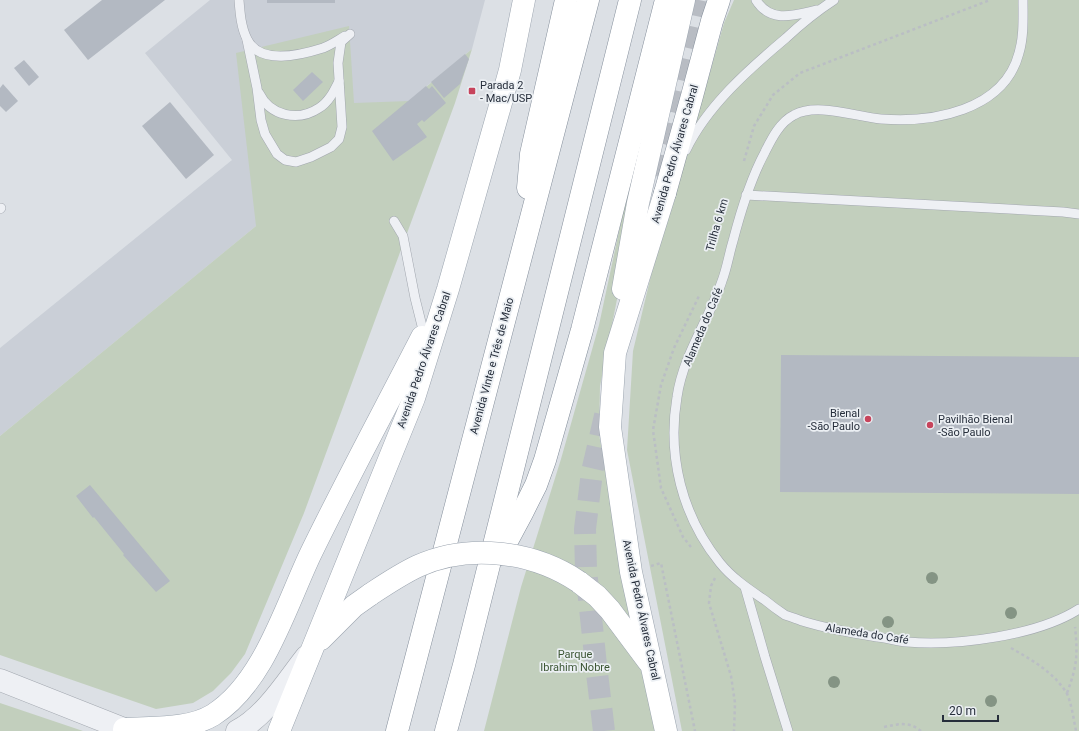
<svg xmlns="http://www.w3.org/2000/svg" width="1079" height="731" viewBox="0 0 1079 731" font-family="Roboto,sans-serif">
<rect width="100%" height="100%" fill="#dce0e5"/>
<!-- built -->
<path fill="#cacfd7" d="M210,0H485L472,49L0,436V348L232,160L145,53Z"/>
<!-- green -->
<g fill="#c2cfbd">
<path d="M734,0H1079V731H682L627,450L633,351L669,200L705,90L724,23Z"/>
<path d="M349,26L354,103L409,101L472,49L455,103L304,513L245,654L231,673L213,691L193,703L156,709L0,655V436L256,226L236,53Z"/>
<path d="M628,189L638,192L600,386L599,434L609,493L663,731H484L521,587L561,459L599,325Z"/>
<path d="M0,703L83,731H0Z"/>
</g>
<!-- building -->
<g fill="#b3b9c2">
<path d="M102,0H165L88,60L64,30Z"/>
<rect x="267" y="0" width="68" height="3"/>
<path d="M465,54L469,59L460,84L444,98L431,82Z"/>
<path d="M24,60L39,77L29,86L14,68Z"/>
<path d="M312,72L323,82L303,101L293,90Z"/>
<path d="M3,84L18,101L6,112L0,106V88Z"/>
<path d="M426,86L429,89L432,86L446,103L424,122L422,120L417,124L427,137L393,161L372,131Z"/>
<path d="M170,102L214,155L186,179L142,126Z"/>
<path d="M781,355L1079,357V494L780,492Z"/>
<path d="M90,485L170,581L156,592L123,555L124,554L94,517L93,518L76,496Z"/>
</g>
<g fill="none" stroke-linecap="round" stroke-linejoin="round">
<!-- trunk-tunnel -->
<g stroke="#b8bcc3" stroke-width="22" stroke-dasharray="22 11" stroke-linecap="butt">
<path d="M660,177L699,0"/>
<path d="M604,731L596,665L586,570L585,529L592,472L607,407"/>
</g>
<!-- service casing -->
<g stroke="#a2a7af" stroke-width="10">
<g id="service">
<path d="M239,0C240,13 241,27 247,39C260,66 301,55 323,48C331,45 338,40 345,36"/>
<path d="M756,0C771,24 795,15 817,10"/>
<path d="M1023,0C1023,18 1024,36 1019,53C1004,111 932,123 881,119C856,117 817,102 794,115C780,122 772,138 765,152C750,180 741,210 733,241C729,254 727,268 722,281C709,320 683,355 677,397C667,456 682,516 720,563C733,579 750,590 766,601C772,606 779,611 785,615C791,617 797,619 802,621C828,629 851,633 877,637C887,638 897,641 907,642C956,646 1037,636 1079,609"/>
<path d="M247,40L257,88L261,120L265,134L277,154L285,160L296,162L311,157L331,147L339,139L342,127L338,63L341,42L350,34"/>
<path d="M259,93C270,116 298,122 319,108C329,102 334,91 339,81"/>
<path d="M686,150C707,106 749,69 786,38C801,24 817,11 834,0"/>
<path d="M746,195L1063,212L1079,214"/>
<path d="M0,209L1,208"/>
<path d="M394,221L403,236L415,298L424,334"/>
<path d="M745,587L765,657L788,731"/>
</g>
</g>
<!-- tertiary casing -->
<g stroke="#a2a7af" stroke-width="23">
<g id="tertiary">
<path d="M0,680L129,731"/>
<path d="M237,731C266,716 287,681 306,657"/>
</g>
</g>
<!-- primary casing -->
<g stroke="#9ca5b0" stroke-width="23">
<g id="primary">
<path d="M665,193L615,353L610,427L631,572L666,731"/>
<path d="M623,289L638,203L684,0"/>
<path d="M579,582L597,596L610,610L648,661"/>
<path d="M321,639L354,606L371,594"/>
<path d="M124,729C153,727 188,730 213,715C264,683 286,605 311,553C346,481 385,409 422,337"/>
<path d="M279,731L414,398L448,289L502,99L510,70L524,0"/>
</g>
</g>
<!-- trunk casing -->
<g stroke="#848e9b" stroke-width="23">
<g id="trunk">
<path d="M528,188L531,154L566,0"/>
<path d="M665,193L692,96L712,21L719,0"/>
<path d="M500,554L522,513L536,485L545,460L582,330L666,0"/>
<path d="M397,731C459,487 525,244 588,0"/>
<path d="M446,731L464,665L630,0"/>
</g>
</g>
<!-- path -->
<g stroke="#babec4" stroke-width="2.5" stroke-dasharray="3 3" stroke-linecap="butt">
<path d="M744,161L754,126L773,95L800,73L990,0"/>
<path d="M691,547L683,537L661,488L653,430L661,385L674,348L699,296"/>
<path d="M651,566L661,563L695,731"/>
<path d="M715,578L711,586L709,603L731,676L735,703L734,731"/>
<path d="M1011,648C1032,660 1053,672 1066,692C1071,700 1074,721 1076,731"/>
<path d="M1067,693C1077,666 1078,655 1075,627"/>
<path d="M884,727C898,724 909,721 921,731"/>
</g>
<!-- service -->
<use href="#service" stroke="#eef0f4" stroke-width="9"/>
<!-- tertiary -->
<use href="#tertiary" stroke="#eef0f4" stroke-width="22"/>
<!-- primary -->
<use href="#primary" stroke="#fff" stroke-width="22"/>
<!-- trunk -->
<use href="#trunk" stroke="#fff" stroke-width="22"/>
<!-- primary-bridge casing -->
<g stroke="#9ca5b0" stroke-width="23" stroke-linecap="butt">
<path id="primary-bridge" d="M371,594C386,584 401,574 418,566C469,543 533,551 579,582"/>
</g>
<!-- primary-bridge -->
<use href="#primary-bridge" stroke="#fff" stroke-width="22"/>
</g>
<!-- trees -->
<g fill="#849484">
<circle cx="932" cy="578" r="6"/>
<circle cx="1011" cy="613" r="6"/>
<circle cx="888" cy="622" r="6"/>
<circle cx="834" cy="682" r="6"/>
<circle cx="991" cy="701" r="6"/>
</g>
<!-- markers -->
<g fill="#c7445c" stroke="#ebeff3" stroke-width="1.5">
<rect x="468" y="87" width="8" height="8" rx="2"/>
<circle cx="868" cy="419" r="4"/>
<circle cx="930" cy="425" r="4"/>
</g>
<g text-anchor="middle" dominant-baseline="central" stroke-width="3.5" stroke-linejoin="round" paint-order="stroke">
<!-- poi labels -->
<g font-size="11" fill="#262e3b" stroke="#ebeff3" text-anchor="start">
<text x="480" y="85">Parada 2<tspan x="480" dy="13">- Mac/USP</tspan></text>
<text x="860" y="413" text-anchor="end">Bienal<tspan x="860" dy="13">-São Paulo</tspan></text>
<text x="938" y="419">Pavilhão Bienal<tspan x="938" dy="13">-São Paulo</tspan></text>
</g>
<!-- street labels -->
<g font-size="11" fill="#262e3b" stroke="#ebeff3">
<text transform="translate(675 154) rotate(-74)">Avenida Pedro Álvares Cabral</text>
<text transform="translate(717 225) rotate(-74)">Trilha 6 km</text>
<text transform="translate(703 327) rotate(-67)">Alameda do Café</text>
<text transform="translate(424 360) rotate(-71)">Avenida Pedro Álvares Cabral</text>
<text transform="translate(492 366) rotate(-75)">Avenida Vinte e Três de Maio</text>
<text transform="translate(641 610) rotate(78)">Avenida Pedro Álvares Cabral</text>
<text transform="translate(867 634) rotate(9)">Alameda do Café</text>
</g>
<!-- park labels -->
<g font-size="11" fill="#3c5634" stroke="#ebeff3">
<text x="575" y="654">Parque<tspan x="575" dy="13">Ibrahim Nobre</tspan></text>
</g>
</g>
<!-- scale -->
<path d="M943 715v6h55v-6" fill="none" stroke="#262e3b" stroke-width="2"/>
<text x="949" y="715" font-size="12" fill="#262e3b" stroke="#ebeff3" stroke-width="3" paint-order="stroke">20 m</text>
</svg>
